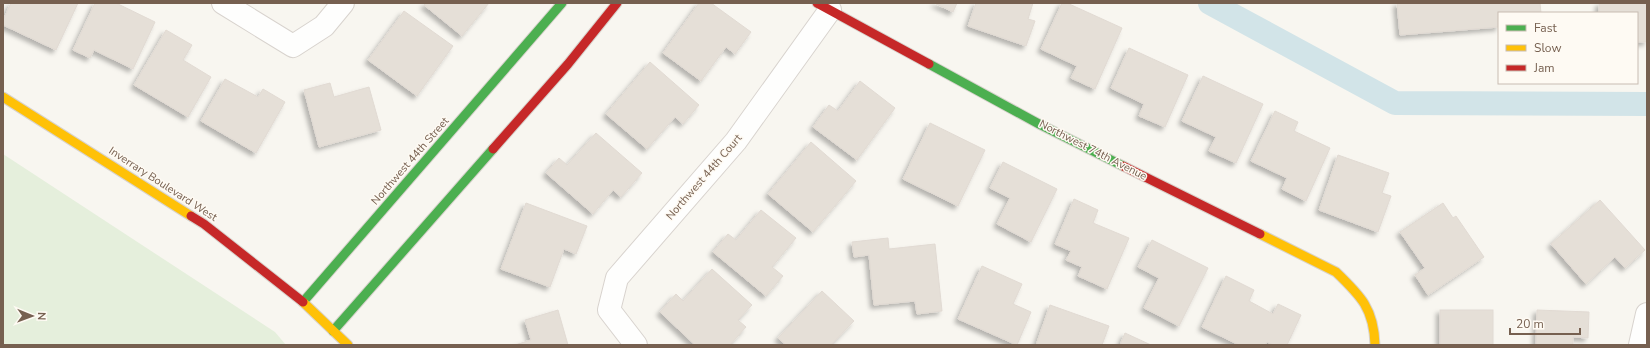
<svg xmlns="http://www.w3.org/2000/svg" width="1650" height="348" viewBox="0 0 1650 348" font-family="'Nunito Sans',sans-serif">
<defs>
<filter id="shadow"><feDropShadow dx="-3.5" dy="3.5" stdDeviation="2" flood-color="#0004"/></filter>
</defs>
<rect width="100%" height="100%" fill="#f8f6f0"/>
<!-- green -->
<path fill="#e5efdc" d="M3,154L275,332L286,345H3Z"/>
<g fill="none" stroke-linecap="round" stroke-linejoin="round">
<!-- canal -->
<path stroke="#d2e4e8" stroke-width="24" d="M1210,3L1395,103L1647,104"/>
</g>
<!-- building -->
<g fill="#e5dfd7" stroke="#e1dad3" filter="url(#shadow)">
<path d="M11,3H78L56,50L3,25V20Z"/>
<path d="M95,3H116L155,22L133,69L94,50L90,58L73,50Z"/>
<path d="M426,3H489L462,36L424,5Z"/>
<path d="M699,3H711L751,32L735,54L726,47L701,81L663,53Z"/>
<path d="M934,3H957L953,12Z"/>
<path d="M976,3H1033L1028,19L1035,21L1026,46L968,26Z"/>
<path d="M1062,3H1067L1122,28L1095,89L1071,78L1077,66L1041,49Z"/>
<path d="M1397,3H1540L1541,13H1499V27L1400,35Z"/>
<path d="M1599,3H1647V42H1637V13H1599Z"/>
<path d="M404,11L453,46L417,96L368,60Z"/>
<path d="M166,30L192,45L183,60L211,77L188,117L134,85Z"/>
<path d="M1129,48L1188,75L1165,127L1139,116L1144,104L1111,88Z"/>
<path d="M650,62L699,105L683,124L675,117L647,149L606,114Z"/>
<path d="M1203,76L1263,104L1236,163L1209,151L1216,137L1182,121Z"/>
<path d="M225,79L258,97L263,89L285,102L256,153L201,121Z"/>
<path d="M860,81L895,108L857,160L813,127L829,105L838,111Z"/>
<path d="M330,83L334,97L369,87L381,130L319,147L304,90Z"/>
<path d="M1275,111L1298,122L1294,131L1330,148L1306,201L1282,189L1287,178L1251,161Z"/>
<path d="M930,123L985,150L958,206L903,179Z"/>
<path d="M596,133L642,173L621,197L613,190L593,214L546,173L559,158L567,165Z"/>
<path d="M811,142L856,181L813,232L768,194Z"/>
<path d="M1338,155L1389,173L1382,193L1391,196L1378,232L1319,210Z"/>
<path d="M1003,162L1057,189L1031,242L997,224L1010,198L990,188Z"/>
<path d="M1074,199L1098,210L1093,223L1129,238L1107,289L1078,276L1082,267L1066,260L1071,251L1055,244Z"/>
<path d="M1600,200L1645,250L1625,268L1615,257L1586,284L1551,244Z"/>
<path d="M526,203L587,226L576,254L564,249L550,287L501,269Z"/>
<path d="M1443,203L1453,218L1456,216L1484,257L1428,295L1415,275L1425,268L1400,232Z"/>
<path d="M761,210L796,238L772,267L783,276L766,296L713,252L728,234L736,240Z"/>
<path d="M888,238L889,249L935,244L942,311L917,314L915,301L874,305L869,255L854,257L852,242Z"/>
<path d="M1152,240L1208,268L1179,326L1144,308L1159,278L1138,267Z"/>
<path d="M982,266L1022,284L1013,304L1031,312L1017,345L958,319Z"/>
<path d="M712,269L752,305L738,320L746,327L730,345H695L660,312L676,294L683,301Z"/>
<path d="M1226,276L1254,290L1249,301L1273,314L1278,304L1301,315L1287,345H1273L1267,342L1265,345H1239L1202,327Z"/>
<path d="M822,291L854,321L831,345H786L778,338Z"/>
<path d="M1050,305L1109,326L1102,345H1036Z"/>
<path d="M558,310L568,345H515L531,340L525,320Z"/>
<rect x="1440" y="310" width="53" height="35"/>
<path d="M1537,310L1589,312L1588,338L1573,337V345H1536Z"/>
<path d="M1125,333L1151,345H1120Z"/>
</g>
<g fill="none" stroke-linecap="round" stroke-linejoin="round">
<!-- street casing -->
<g stroke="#d8d3ce" stroke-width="24">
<g id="street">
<path d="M223,3L293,46L324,26L343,3"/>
<path d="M636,345L609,310L617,278L736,141L830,10"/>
<path d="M1640,345L1647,314"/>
</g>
</g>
<!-- fast casing -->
<g stroke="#d8d3cd" stroke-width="11">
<g id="fast">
<path d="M929,64L1039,124L1123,166"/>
<path d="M303,302L562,3"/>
<path d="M333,331L493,149"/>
</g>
</g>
<!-- slow casing -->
<g stroke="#d8d3cd" stroke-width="11">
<g id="slow">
<path d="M3,97L191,216"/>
<path d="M1260,234L1336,272C1361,296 1374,309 1375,345"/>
<path d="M303,302L348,345"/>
</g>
</g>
<!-- jam casing -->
<g stroke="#d8d3cd" stroke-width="11">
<g id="jam">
<path d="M817,3L929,64"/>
<path d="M493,149L568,64L617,3"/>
<path d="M1123,166L1260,234"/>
<path d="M191,216L204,224L303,302"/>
</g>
</g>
<!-- street -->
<use href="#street" stroke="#fefefd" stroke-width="22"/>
<!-- fast -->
<use href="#fast" stroke="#4caf50" stroke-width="9"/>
<!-- slow -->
<use href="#slow" stroke="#ffc107" stroke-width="9"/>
<!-- jam -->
<use href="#jam" stroke="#c62828" stroke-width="9"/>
</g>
<g text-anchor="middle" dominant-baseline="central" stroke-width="3" stroke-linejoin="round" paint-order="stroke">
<!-- street labels -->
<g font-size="11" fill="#766050" stroke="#fefaf3">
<text transform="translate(1093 150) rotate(27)">Northwest 74th Avenue</text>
<text transform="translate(410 161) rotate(-49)">Northwest 44th Street</text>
<text transform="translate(704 177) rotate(-49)">Northwest 44th Court</text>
<text transform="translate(163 184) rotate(33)">Inverrary Boulevard West</text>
</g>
</g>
<!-- border -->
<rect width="1650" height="348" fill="none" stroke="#766050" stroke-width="8"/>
<!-- legend -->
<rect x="1498" y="12" width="140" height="72" fill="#fefaf3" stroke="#c8bcb2"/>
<rect x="1506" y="25" width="20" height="6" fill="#4caf50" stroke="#c8bcb2"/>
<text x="1534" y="32" font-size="12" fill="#766050">Fast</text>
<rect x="1506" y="45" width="20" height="6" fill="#ffc107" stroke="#c8bcb2"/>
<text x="1534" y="52" font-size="12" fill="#766050">Slow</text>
<rect x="1506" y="65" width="20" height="6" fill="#c62828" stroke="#c8bcb2"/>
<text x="1534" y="72" font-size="12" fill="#766050">Jam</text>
<!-- north arrow -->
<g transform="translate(32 316) rotate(91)" stroke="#fefaf3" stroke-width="3" paint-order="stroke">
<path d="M0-3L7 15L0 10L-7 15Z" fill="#766050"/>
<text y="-6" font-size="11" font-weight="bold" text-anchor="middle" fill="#766050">N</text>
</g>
<!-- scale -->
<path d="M1510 328v6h70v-6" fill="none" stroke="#766050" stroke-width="2"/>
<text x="1516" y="328" font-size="12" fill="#766050" stroke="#fefaf3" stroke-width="3" paint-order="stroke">20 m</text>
</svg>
